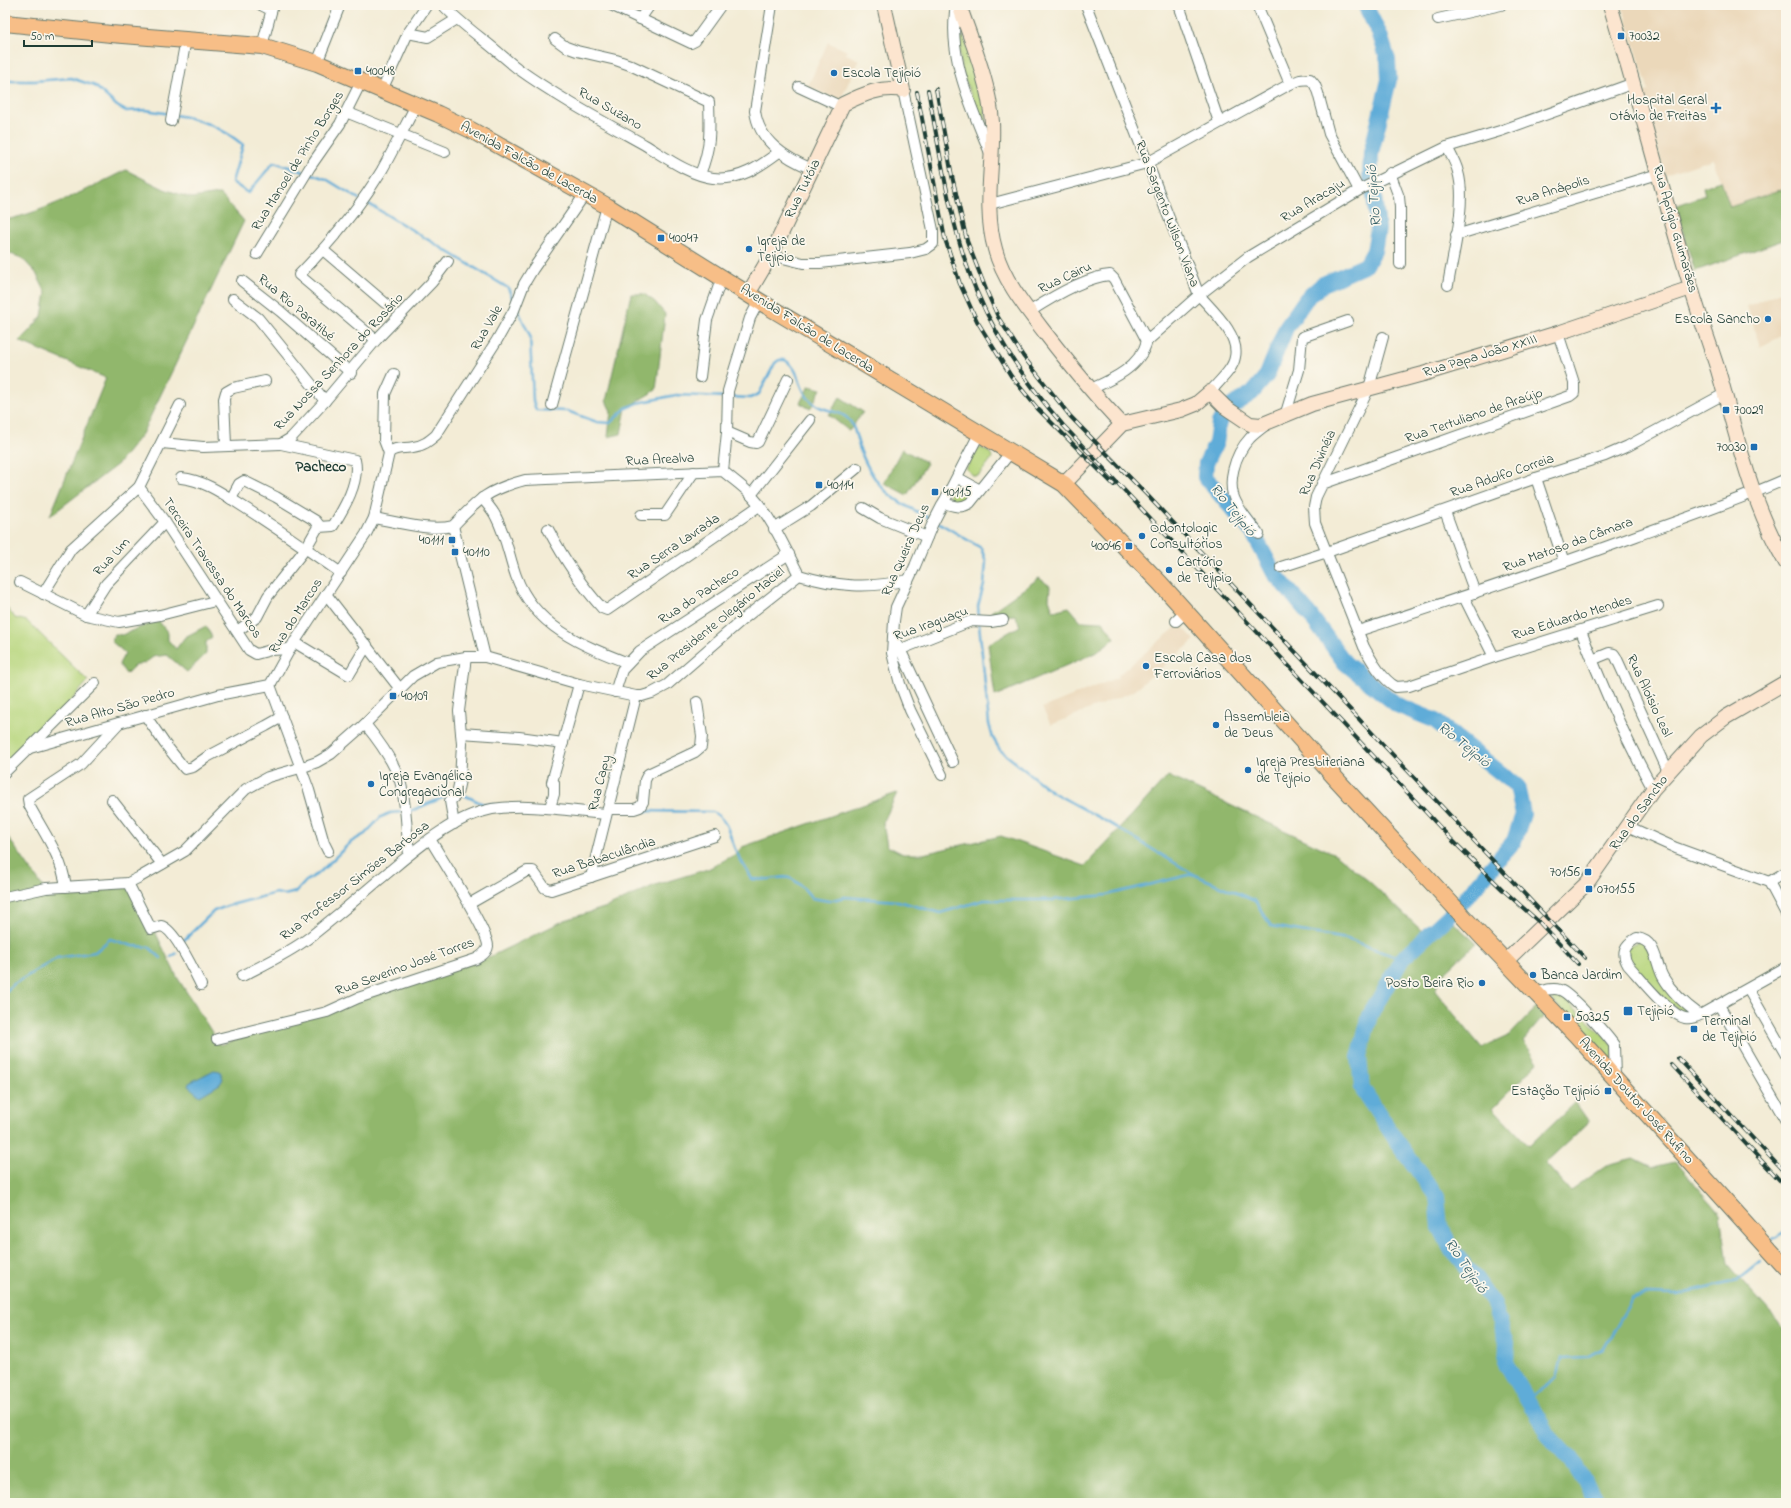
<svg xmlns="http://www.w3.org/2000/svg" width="1791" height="1508" viewBox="0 0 1791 1508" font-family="'Indie Flower',sans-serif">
<rect width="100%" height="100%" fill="#fbf7ec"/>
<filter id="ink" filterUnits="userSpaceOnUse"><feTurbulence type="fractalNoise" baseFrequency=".025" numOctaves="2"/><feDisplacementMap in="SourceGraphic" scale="8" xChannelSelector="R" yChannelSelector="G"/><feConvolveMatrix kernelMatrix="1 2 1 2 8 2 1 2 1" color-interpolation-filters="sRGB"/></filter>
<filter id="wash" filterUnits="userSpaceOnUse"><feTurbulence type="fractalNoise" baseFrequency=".012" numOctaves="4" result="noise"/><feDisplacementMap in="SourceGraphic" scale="16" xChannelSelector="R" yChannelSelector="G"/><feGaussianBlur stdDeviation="0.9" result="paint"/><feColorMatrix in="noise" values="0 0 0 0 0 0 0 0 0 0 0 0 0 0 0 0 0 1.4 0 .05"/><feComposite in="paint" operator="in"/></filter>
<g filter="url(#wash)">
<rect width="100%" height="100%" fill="#f3ecd6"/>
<!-- built -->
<g fill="#ebd8ba">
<path d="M1622,5H1786V188L1730,208L1713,159L1665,175L1642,93L1649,91Z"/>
<path d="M828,42L847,51L846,54L859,60L840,101L808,86Z"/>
<path d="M1786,290V333L1760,347L1747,306Z"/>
<path d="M1180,624L1195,640L1132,692L1051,725L1042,708L1119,677L1118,675Z"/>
</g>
<!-- green -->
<g fill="#b7d67d" stroke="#6b8a58">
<path d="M957,21C970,54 990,96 985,132L961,69Z"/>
<path d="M982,448L990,453L992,458L979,475L974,476L966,469L977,449Z"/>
<path d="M957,483L963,485L966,495L962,501L953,503L948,498Z"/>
<path d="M5,606L15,618L27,621L88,681L70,702L5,766Z"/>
<path d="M1643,939L1664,977L1699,1016L1689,1020L1627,966L1625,948Z"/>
<path d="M1555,989L1614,1046L1613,1070L1545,991Z"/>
</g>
<!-- forest -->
<g fill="#91b76c" stroke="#587a50">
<path d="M126,170L164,189L191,198L220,194L244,221L142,434L118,464L50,516L106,378L19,341L31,329L42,316L46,293L36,273L22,258L5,252V220C45,212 89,188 126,170Z"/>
<path d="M1721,181L1730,207L1786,188V239L1695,271L1675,206L1705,195L1703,187Z"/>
<path d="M631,294H644L655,302L665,314L656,390L626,408L621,434L608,437L611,411L606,401Z"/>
<path d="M809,386L821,389L810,409L800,403Z"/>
<path d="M840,397L863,412L849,431L829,415Z"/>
<path d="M902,449L927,463L907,495L884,483Z"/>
<path d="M1039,578L1050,586L1049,599L1053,611L1069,607L1081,621L1103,622L1115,638L1095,653L995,696L988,644L1020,626L1015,615L995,616L991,612Z"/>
<path d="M158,620L168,633V640L176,649L185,637L206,626L212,637L206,642V654L187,672L167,655L153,657L145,663L134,666L126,674L119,664L125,653L111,641L115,634L122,635Z"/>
<path d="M1168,776L1337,855L1371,883L1424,933L1453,922L1476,943L1441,976L1435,991L1482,1048L1510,1035L1537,1007L1544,1016L1523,1041L1538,1062L1493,1108L1529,1146L1575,1102L1589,1122L1545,1163L1570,1191L1609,1164L1634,1158L1653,1167L1675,1162L1720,1214L1727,1264L1778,1321L1786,1334V1503H5V833L45,890L132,884L177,977L220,1045L485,959L565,920L607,907L655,885L708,869L736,854L742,847L897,793L883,823L887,846L903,854H923L1001,836L1085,866Z"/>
</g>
<!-- water -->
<path fill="#5facd8" stroke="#3f7486" d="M214,1070L220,1071L223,1079L220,1084L200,1096L188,1086L189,1083Z"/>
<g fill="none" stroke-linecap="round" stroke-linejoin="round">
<!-- stream -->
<g stroke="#5facd8" stroke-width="2.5">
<path d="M5,81H35L71,78L95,86L117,106L126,111L146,110L170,114"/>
<path d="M175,115C201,119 223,128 243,145L232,182L248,193L274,162L304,172"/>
<path d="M309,173L326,179L359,199"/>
<path d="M364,201L508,288L514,302"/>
<path d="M518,310L530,336L533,401L536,410L567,411L597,422L610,423L626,408L638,403L676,395L726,397"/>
<path d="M731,397L750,398L759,394L775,363L779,360H785C800,369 798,386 808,398C821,414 841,408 850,421C856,429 857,443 861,452C877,492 895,501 932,519"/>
<path d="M936,521L981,548L986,562L984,585L978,606L979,619"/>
<path d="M979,624L989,724L993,738L1000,750L1052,792L1111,824L1193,874L1255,901L1271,926L1347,939L1402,959"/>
<path d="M460,793L485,805L493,804"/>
<path d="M640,811L713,812C733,824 728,840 739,857C743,864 748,872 752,879C787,883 784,864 812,898L829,901L844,897L898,901L940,913L984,900H1053L1107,895L1193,874"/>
<path d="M408,812L452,794"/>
<path d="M183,941L214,911L227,906L276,893L284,895L296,892L306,881L319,873L351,842L365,834L381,817L390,813L401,812"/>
<path d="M171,957L177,953"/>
<path d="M5,992L14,984L57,958L95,952L110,939L133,946L149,947L161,958"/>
<path d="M1772,1239L1786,1231"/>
<path d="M1527,1399L1556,1378L1561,1358L1585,1357L1603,1349L1632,1299L1646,1294L1677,1295L1737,1281L1761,1262"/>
</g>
<!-- river -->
<path stroke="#5facd8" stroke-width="16" d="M1365,5L1380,35L1388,60L1389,80L1371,153L1370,183L1374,195L1378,229L1374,251L1366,265L1323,284L1306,299L1286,328L1267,375L1252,393L1227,409L1219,423L1216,443L1206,463L1205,477L1253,533L1274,573L1310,615L1345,663L1397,705L1434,720L1517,786L1523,814L1514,841L1458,907L1402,959L1370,1015L1359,1057L1362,1088L1394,1137L1437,1197L1440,1227L1452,1250L1476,1279L1494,1305L1507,1343L1506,1363L1518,1384L1548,1435L1570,1459L1598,1503"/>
</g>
</g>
<g filter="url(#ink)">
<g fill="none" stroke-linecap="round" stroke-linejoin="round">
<!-- street casing -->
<g stroke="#697a6d" stroke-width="12">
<g id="street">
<path d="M261,5L271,10"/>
<path d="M443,5C456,19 472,31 487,43C497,51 507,60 517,68C557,97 602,121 645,145C665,157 689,175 713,178C739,181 759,167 779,152"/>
<path d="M611,5L691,43L695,41L721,5"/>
<path d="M772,5L755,111C759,142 786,158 812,169"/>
<path d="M956,5C947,56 971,106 990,153"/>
<path d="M1086,5L1199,295C1212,310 1240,335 1235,357C1233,370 1218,382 1210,392"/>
<path d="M1179,5L1219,122"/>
<path d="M1257,5L1290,84"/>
<path d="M640,19L650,5"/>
<path d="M1438,19L1501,5"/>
<path d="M408,33L428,37L457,19"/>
<path d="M555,39L566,47L577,51L616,60L630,65L709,102C710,130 711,148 700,174"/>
<path d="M262,46L273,5"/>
<path d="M317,63L340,5"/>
<path d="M799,87L842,107"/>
<path d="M382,90L408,33L427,5"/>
<path d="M346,112L445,152"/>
<path d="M171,121L186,39"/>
<path d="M1447,147C1451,155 1456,163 1458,172C1467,202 1453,253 1448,285"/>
<path d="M1390,173L1399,197L1400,207V264"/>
<path d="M990,204L1147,163L1290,84L1300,80L1310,79L1315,85L1318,93L1329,134L1359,190"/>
<path d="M1456,235L1658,174"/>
<path d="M323,250L385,303"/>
<path d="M257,254L310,167L340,124L361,82"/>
<path d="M771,255L803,263H820L910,253L926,249L933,244V230L903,90"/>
<path d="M242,281L280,311L351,373"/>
<path d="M233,299L258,318L325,401"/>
<path d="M1029,312C1049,299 1086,277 1110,275L1114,279L1147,341"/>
<path d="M1383,337L1369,388L1316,497L1314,507L1315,523L1364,647C1372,661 1381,678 1396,687L1409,686L1494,657L1464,597"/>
<path d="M376,340L299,275C330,243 359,208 382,170C394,149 405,126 416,105"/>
<path d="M700,377L707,320L722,277"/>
<path d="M1091,389C1113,379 1140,367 1147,341L1199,295L1248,257L1361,189L1447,147L1500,131L1634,83"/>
<path d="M552,405L607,206"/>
<path d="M1285,416L1299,370L1302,337L1348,321"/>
<path d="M727,432L750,442L756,443L758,442L788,379"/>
<path d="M162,443L203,447L281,444L291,438L325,401L376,340L432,282L448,261"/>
<path d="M281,444L355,460C360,482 344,508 333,526L319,527"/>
<path d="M226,445L224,399L226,392L233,388L265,381"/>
<path d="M389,453L384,440L385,394L394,374"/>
<path d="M723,471L727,432L728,391L750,318L759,301"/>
<path d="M181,478C206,480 229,498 250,511C281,531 311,552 341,573"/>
<path d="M958,478L980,490"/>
<path d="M1536,478L1564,562"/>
<path d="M1322,484L1570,396L1574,393V383L1558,333"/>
<path d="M139,487L165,522L249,650L256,654L271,650L290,649"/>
<path d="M751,495L810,420"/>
<path d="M482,498C487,504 493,510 496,517C506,536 509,556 516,576C534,626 581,645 628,663"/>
<path d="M231,499L239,484L244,481L276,497L316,521L319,525L306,548L268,596L257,617L237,631"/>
<path d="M943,503C954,506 960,509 970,503L1010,453"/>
<path d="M863,508L880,518L927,537"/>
<path d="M1445,511L1475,593"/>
<path d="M641,515H665L694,472"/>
<path d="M374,518C397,522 431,532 453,526C479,499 487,490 525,480L723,471C732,479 743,486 751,495C771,516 786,550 799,575C838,587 868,589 908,580"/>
<path d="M453,526L485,657"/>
<path d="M548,529C563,557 580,584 602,608L607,610L759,506"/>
<path d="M774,529L811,506L857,468"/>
<path d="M1259,534C1251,524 1243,515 1237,504C1225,484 1235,454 1250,438C1255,433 1262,428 1267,424"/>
<path d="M1281,567L1327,552L1536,478L1605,456L1628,446L1724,394"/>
<path d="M20,582L86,615L119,622L160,615L215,601"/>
<path d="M43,594L71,549L139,487L180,405"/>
<path d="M326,594L400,689"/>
<path d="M86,615L106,584L165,522"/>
<path d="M1176,621L1186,612"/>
<path d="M1358,631C1451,601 1544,570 1636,536C1686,518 1737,501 1786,479"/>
<path d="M1581,631C1602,686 1625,738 1653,789"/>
<path d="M893,638L900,649L953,762"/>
<path d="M294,642L349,675L367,645"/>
<path d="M894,652L971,621L991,622L1003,620"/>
<path d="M1494,657L1658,606"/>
<path d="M1592,660L1609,653L1614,654L1616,657L1668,771"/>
<path d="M270,685L309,790L324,843L328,851"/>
<path d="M615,692L622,670L640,651L789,554"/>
<path d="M145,715L165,744L185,769L193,767L207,757L266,726L282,717"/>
<path d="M365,724C379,741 393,760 400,781C407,804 406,831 409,854"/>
<path d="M461,733L519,737L563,743"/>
<path d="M30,748L218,695L270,685L290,649L366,534L374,518L389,453C395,446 405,449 413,447C423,446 429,441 436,435L497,340L514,310L524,284L533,269L585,194"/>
<path d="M5,772L95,683"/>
<path d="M942,775L910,710L900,684L892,653L894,621L896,607L915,566L932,525L979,434"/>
<path d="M112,800L162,864"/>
<path d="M551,804L554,794V783L552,782L579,684"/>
<path d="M608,809H634L640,807L643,802L645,780L648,774L695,752L701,747L702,736L697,702"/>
<path d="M454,824L450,801L457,794L460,780L462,744L459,711L466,657"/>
<path d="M1627,826L1676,848L1769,882L1786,914"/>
<path d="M591,877L636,696"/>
<path d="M1769,882L1786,872"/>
<path d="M128,883L151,929L161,926C174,928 195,973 201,985"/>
<path d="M66,887C62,856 43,832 29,805L28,799L81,764L119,723"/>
<path d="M5,897L46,888L128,883L140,877L185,851L246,789L268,777L300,768L317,762L331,754L365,724L413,676L437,662L466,657H485L579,684L636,696H642L652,693L667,685L742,620L799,575"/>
<path d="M469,904L527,871H533L545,888L551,890L715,836"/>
<path d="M242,976C265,964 289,953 310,937C334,918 357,899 380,879C412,853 450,817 492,809C527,803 570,811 606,814"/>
<path d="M1748,989L1786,1055"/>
<path d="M1535,993C1543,991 1552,987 1560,990C1570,993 1607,1035 1614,1045L1615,1078"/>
<path d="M1719,1005L1786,1121"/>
<path d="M1700,1015C1686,1005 1672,993 1663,977C1655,963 1657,941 1637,938C1624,945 1621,953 1628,965C1640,978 1669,1015 1685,1018C1690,1019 1696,1017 1700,1015L1786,967"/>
<path d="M217,1039L327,1012L358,998L476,959C481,956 487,953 488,946C488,931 440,856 430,839"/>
</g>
</g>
<!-- secondary casing -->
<g stroke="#697a6d" stroke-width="16">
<g id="secondary">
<path d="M959,5C972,42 989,82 992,122C994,164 983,207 995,249C1003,280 1026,308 1046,334C1070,365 1095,396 1122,424"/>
<path d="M1610,5C1639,99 1662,193 1691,287C1699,315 1709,342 1718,370C1737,436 1751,503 1786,563"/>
<path d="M748,294L771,255L843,104C864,94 881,86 903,90L884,5"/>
<path d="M1064,484L1122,424L1181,410L1196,404L1210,392L1225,407L1250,424L1261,425L1312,404L1423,374L1558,333L1691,288"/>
<path d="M1506,961L1587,883L1653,789L1701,736L1726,717L1786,682"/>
</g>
</g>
<!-- primary casing -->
<g stroke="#697a6d" stroke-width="18">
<path id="primary" d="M5,23L111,34L262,46L317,63L438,114L471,130L607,206L759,301L1064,484L1160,583L1338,781L1483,938L1576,1035L1786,1268"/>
</g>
<!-- street -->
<use href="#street" stroke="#fff" stroke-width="10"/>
<!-- secondary -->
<use href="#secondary" stroke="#fce5cf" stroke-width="14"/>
<!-- primary -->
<use href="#primary" stroke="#f7be87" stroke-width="16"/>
<!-- rail casing -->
<g stroke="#1f3d34" stroke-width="4">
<g id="rail">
<path d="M936,89L952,176L967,241L987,292L998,317L1023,356L1070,416L1147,495L1585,958"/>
<path d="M928,90C941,157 950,227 976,290C997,340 1028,385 1063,425L1452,840L1502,889L1539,922L1578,964"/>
<path d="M917,92L945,239L960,284L977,321L1011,376L1038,409L1114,485"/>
<path d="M1678,1058L1786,1174"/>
<path d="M1671,1064L1786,1187"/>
</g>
</g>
<!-- rail -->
<use href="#rail" stroke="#fbf7ec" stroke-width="2.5" stroke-dasharray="8" stroke-linecap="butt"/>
</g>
</g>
<!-- markers -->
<g fill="#1f6fb2" stroke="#fbf7ec" stroke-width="1.5">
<rect x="1617" y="32" width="8" height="8" rx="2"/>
<rect x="354" y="67" width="8" height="8" rx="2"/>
<circle cx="834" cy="73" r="4"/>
<path d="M1714 102h4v4h4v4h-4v4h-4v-4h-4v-4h4z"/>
<rect x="657" y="234" width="8" height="8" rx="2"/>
<circle cx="749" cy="249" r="4"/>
<circle cx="1768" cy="319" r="4"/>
<rect x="1722" y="406" width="8" height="8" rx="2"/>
<rect x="1750" y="443" width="8" height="8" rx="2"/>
<rect x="815" y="481" width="8" height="8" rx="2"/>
<rect x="931" y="488" width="8" height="8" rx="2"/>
<circle cx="1142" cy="536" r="4"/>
<rect x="448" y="536" width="8" height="8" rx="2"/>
<rect x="1125" y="542" width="8" height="8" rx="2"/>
<rect x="451" y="548" width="8" height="8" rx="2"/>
<circle cx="1169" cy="570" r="4"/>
<circle cx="1146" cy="666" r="4"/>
<rect x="389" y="692" width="8" height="8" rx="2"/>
<circle cx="1216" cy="725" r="4"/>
<circle cx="1248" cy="770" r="4"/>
<circle cx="371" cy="784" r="4"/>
<rect x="1584" y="868" width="8" height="8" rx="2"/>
<rect x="1585" y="885" width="8" height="8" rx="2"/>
<circle cx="1533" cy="975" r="4"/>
<circle cx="1482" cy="983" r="4"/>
<rect x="1623" y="1006" width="10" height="10" rx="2"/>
<rect x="1563" y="1013" width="8" height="8" rx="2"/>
<rect x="1690" y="1025" width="8" height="8" rx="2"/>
<rect x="1604" y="1087" width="8" height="8" rx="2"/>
</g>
<g text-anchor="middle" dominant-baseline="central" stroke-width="3.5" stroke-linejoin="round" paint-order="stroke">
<!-- poi labels -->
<g font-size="14" fill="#1f3d34" stroke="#fbf7ec" text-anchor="start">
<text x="1629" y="36">70032</text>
<text x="366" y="71">40048</text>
<text x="842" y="73">Escola Tejipió</text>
<text x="1707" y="100" text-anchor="end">Hospital Geral<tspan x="1707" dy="16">Otávio de Freitas</tspan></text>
<text x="669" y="238">40047</text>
<text x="757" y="241">Igreja de<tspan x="757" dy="16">Tejipio</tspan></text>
<text x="1760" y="319" text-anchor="end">Escola Sancho</text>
<text x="1734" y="410">70029</text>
<text x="1746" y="447" text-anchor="end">70030</text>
<text x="827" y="485">40114</text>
<text x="943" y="492">40115</text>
<text x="1150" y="528">Odontologic<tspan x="1150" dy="16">Consultórios</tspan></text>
<text x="444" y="540" text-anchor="end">40111</text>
<text x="1121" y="546" text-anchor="end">40046</text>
<text x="463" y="552">40110</text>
<text x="1177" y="562">Cartório<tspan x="1177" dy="16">de Tejipio</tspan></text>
<text x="1154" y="658">Escola Casa dos<tspan x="1154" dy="16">Ferroviários</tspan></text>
<text x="401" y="696">40109</text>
<text x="1224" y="717">Assembleia<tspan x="1224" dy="16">de Deus</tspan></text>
<text x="1256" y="762">Igreja Presbiteriana<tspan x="1256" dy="16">de Tejipio</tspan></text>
<text x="379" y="776">Igreja Evangélica<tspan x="379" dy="16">Congregacional</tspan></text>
<text x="1580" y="872" text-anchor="end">70156</text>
<text x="1597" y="889">070155</text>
<text x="1541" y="975">Banca Jardim</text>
<text x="1474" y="983" text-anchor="end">Posto Beira Rio</text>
<text x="1637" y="1011">Tejipió</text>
<text x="1575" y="1017">50325</text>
<text x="1702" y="1021">Terminal<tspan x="1702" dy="16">de Tejipió</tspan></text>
<text x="1600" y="1091" text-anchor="end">Estação Tejipió</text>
</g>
<!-- street labels -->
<g font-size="14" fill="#1f3d34" stroke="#fbf7ec">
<text transform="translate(610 109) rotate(30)">Rua Suzano</text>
<text transform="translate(298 161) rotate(-58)">Rua Manoel de Pinho Borges</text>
<text transform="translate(529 163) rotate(29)">Avenida Falcão de Lacerda</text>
<text transform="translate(803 189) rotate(-64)">Rua Tutóia</text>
<text transform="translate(1553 191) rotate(-17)">Rua Anápolis</text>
<text transform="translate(1313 201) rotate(-31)">Rua Aracaju</text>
<text transform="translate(1167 214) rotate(69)">Rua Sargento Wilson Viana</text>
<text transform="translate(1675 229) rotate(74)">Rua Aprígio Guimarães</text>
<text transform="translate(1065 278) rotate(-25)">Rua Cairu</text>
<text transform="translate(296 308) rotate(40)">Rua Rio Paratibé</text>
<text transform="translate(487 328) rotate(-60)">Rua Vale</text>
<text transform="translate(807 329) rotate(32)">Avenida Falcão de Lacerda</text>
<text transform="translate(1480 356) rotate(-17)">Rua Papa João XXIII</text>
<text transform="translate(339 362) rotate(-47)">Rua Nossa Senhora do Rosário</text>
<text transform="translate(1474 416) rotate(-19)">Rua Tertuliano de Araújo</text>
<text transform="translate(660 460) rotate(-3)">Rua Arealva</text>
<text transform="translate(1318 463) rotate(-66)">Rua Divinéia</text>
<text transform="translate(1502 476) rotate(-19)">Rua Adolfo Correia</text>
<text transform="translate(1568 545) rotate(-20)">Rua Matoso da Câmara</text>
<text transform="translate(674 547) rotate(-34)">Rua Serra Lavrada</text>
<text transform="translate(906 550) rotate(-66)">Rua Queira Deus</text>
<text transform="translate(112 557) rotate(-47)">Rua Um</text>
<text transform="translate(212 568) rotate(56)">Terceira Travessa do Marcos</text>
<text transform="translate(699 596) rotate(-33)">Rua do Pacheco</text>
<text transform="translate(296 616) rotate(-57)">Rua do Marcos</text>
<text transform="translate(1572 618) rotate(-17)">Rua Eduardo Mendes</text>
<text transform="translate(716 624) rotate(-39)">Rua Presidente Olegário Maciel</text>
<text transform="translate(931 624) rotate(-20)">Rua Iraguaçu</text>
<text transform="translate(1649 696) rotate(65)">Rua Aloísio Leal</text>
<text transform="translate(120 708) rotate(-16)">Rua Alto São Pedro</text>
<text transform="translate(600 783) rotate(-76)">Rua Capy</text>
<text transform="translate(1639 813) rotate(-54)">Rua do Sancho</text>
<text transform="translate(604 858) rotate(-18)">Rua Babaculândia</text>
<text transform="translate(355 881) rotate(-38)">Rua Professor Simões Barbosa</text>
<text transform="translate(405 967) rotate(-20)">Rua Severino José Torres</text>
<text transform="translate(1636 1101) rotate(48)">Avenida Doutor José Rufino</text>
</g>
<!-- water labels -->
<g font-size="15" font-style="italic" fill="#325e65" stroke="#fbf7ec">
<text transform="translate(1374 196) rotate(-94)">Rio Tejipió</text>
<text transform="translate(1233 510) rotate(51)">Rio Tejipió</text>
<text transform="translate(1464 745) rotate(39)">Rio Tejipió</text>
<text transform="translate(1466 1266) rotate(55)">Rio Tejipió</text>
</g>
<!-- neighbourhood labels -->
<g font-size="15" font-weight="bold" fill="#1f3d34" stroke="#fbf7ec">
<text x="321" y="467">Pacheco</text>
</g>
</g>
<!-- margin -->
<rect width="1791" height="1508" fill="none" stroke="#fbf7ec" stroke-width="20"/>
<!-- scale -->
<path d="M24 40v6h68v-6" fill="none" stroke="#1f3d34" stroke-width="2"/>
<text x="30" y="40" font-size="12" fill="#1f3d34" stroke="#fbf7ec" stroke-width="3" paint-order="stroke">50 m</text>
</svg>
